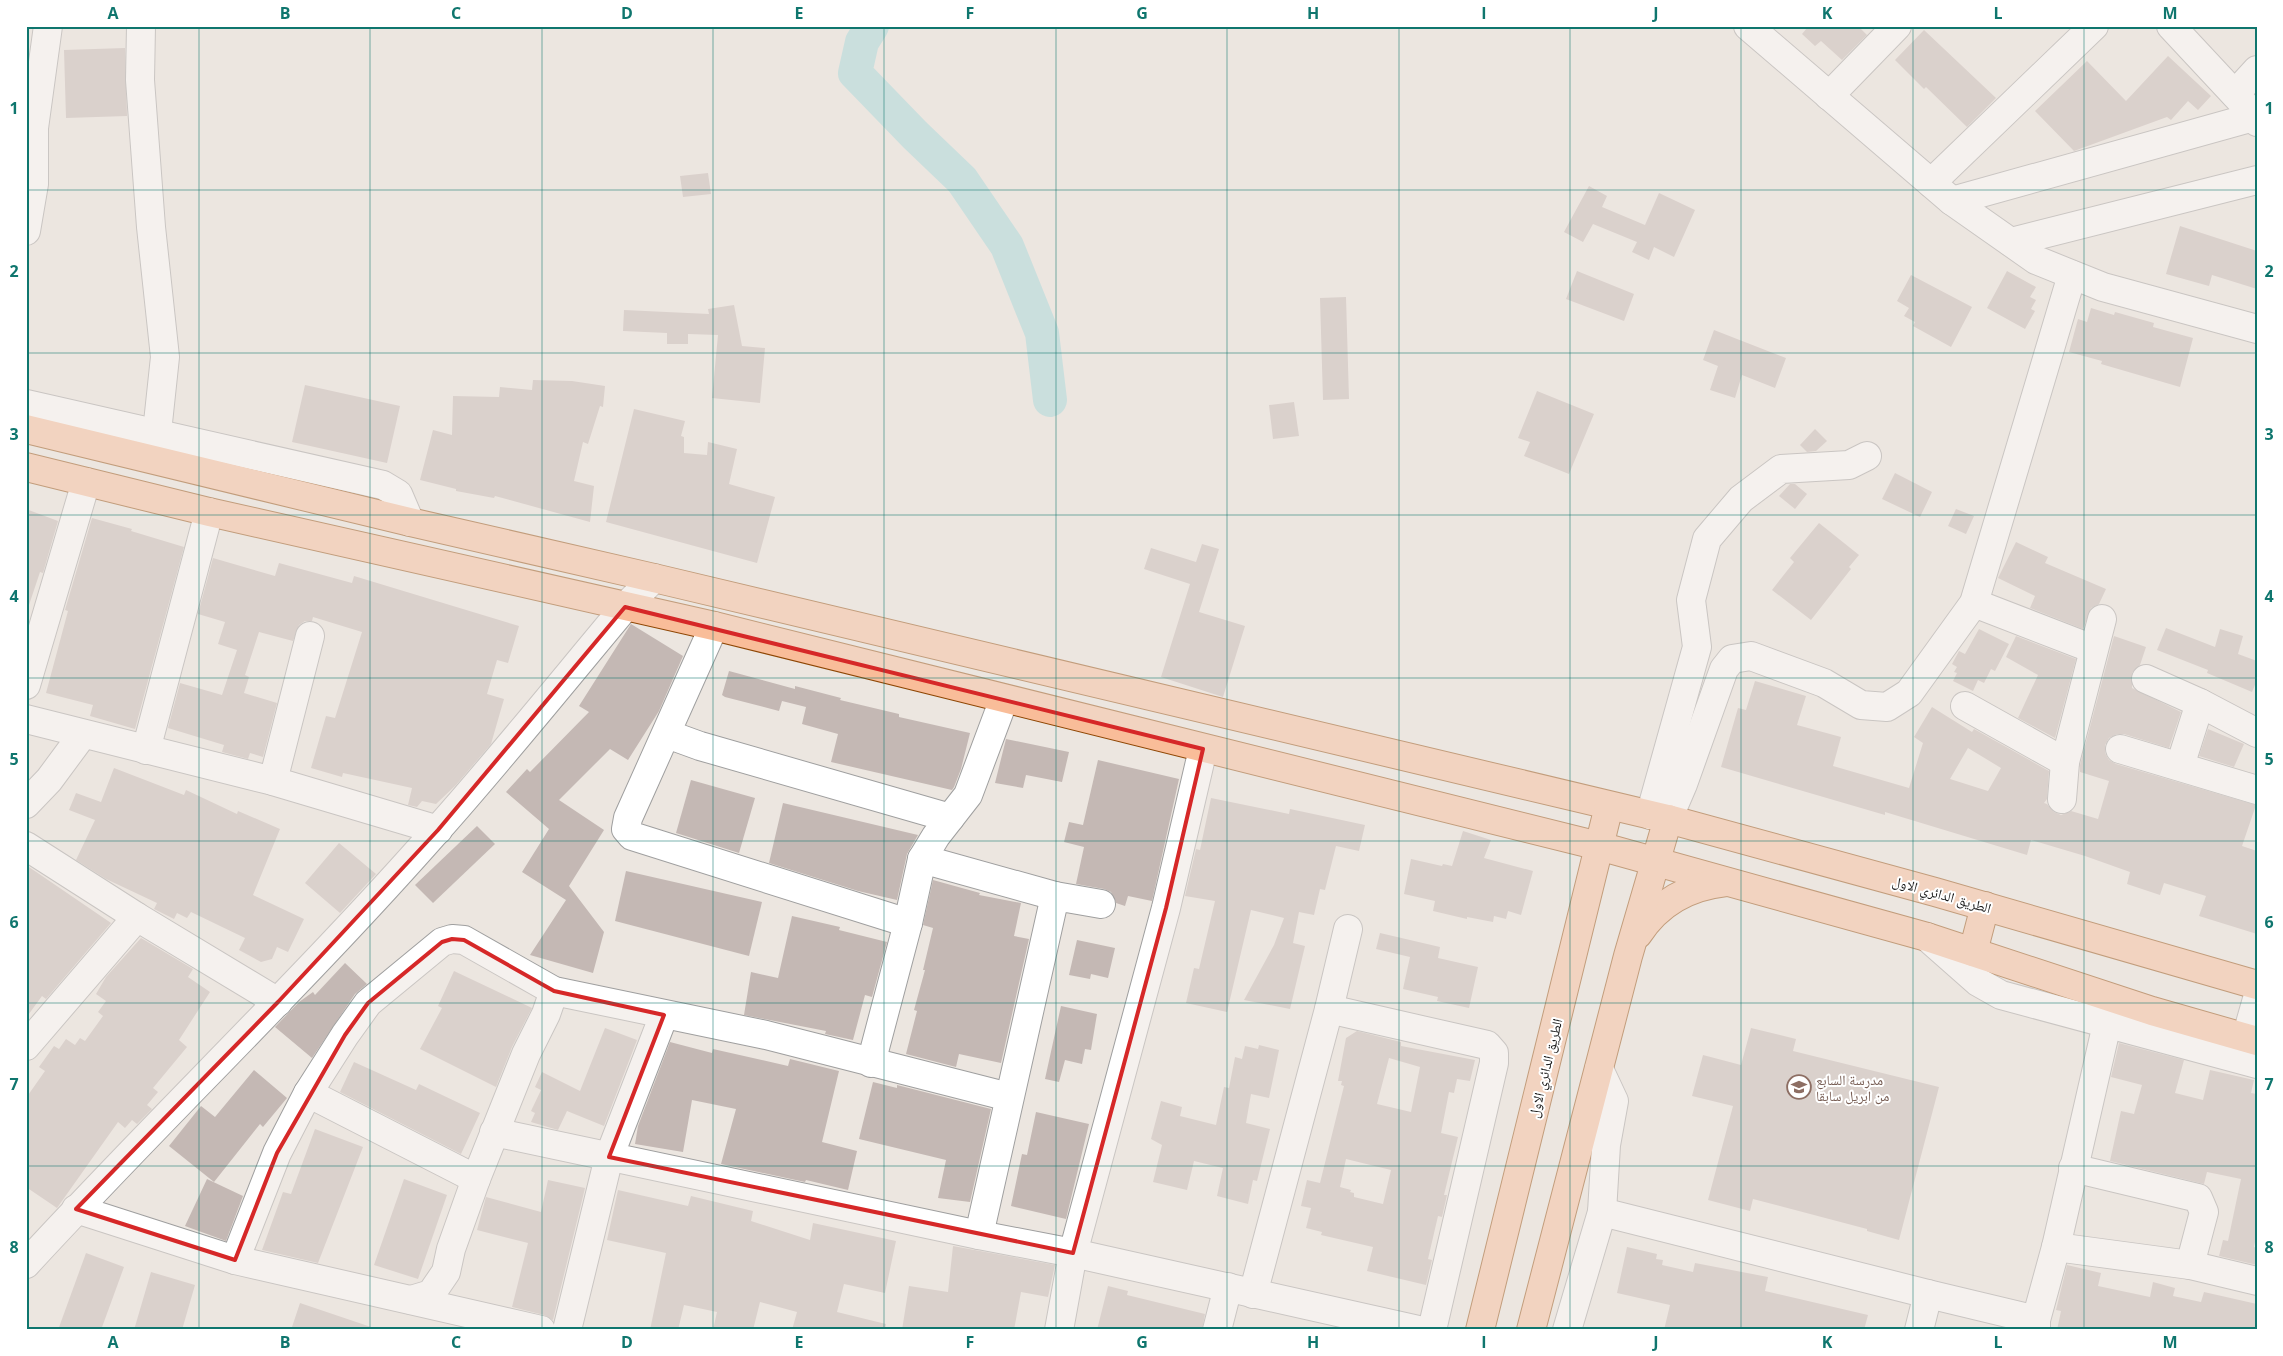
<svg xmlns="http://www.w3.org/2000/svg" width="2283" height="1356" viewBox="0 0 2283 1356" font-family="'Open Sans','Noto Naskh Arabic',sans-serif">
<rect width="100%" height="100%" fill="#ece6e0"/>
<g fill="none" stroke-linecap="round" stroke-linejoin="round">
<!-- river -->
<path stroke="#a1d8da" stroke-width="34" d="M872,26L862,42L855,73L915,135L962,180L1007,246L1042,333L1050,400"/>
</g>
<!-- building -->
<g fill="#c4b8b4" fill-rule="evenodd">
<path d="M1806,26H1858L1867,35L1842,60L1821,41L1815,46L1802,34L1807,28Z"/>
<path d="M1924,30L1996,98L1967,127L1926,87L1924,89L1895,60Z"/>
<path d="M125,48L127,116L66,118L64,50Z"/>
<path d="M2168,56L2211,96L2198,110L2188,101L2171,120L2167,117L2074,151L2035,111L2087,61L2126,101Z"/>
<path d="M708,173L711,194L683,197L680,176Z"/>
<path d="M1589,186L1607,196L1602,207L1645,225L1659,193L1695,210L1674,257L1654,247L1649,260L1632,252L1637,242L1593,224L1583,242L1564,232Z"/>
<path d="M2180,226L2257,251V289L2212,275L2209,286L2166,274Z"/>
<path d="M1577,271L1634,294L1624,321L1566,299Z"/>
<path d="M2007,271L2036,287L2030,297L2036,300L2031,309L2035,311L2025,329L1987,308Z"/>
<path d="M1911,275L1972,307L1951,347L1913,326L1915,322L1904,316L1909,308L1897,301Z"/>
<path d="M1346,297L1349,399L1323,400L1320,298Z"/>
<path d="M734,305L742,346L765,348L760,403L712,398L718,335L688,334V344H667V333L623,331L624,310L709,314L708,309Z"/>
<path d="M2091,308L2114,315L2115,312L2154,323L2153,327L2193,338L2180,387L2101,364L2102,361L2069,352L2078,319L2087,322Z"/>
<path d="M1714,330L1786,358L1775,388L1742,375L1735,398L1710,390L1718,366L1703,360Z"/>
<path d="M533,380L572,381L605,386L603,407L600,406L588,444L583,442L574,481L594,486L590,522L495,496L494,498L456,491V489L420,480L433,430L452,435L453,396L499,397L500,387L532,390Z"/>
<path d="M305,385L400,406L387,463L292,442Z"/>
<path d="M1537,391L1594,414L1569,474L1524,456L1530,442L1518,438Z"/>
<path d="M1294,402L1299,436L1273,439L1269,405Z"/>
<path d="M634,409L685,421L681,436L684,437V453L707,455L708,442L737,449L729,484L775,497L757,563L606,522Z"/>
<path d="M1815,429L1827,441L1816,451L1807,452L1800,445Z"/>
<path d="M1895,473L1932,492L1920,517L1882,499Z"/>
<path d="M1790,484H1795L1807,494L1795,509L1779,496Z"/>
<path d="M26,509L58,521L43,573L40,572L29,605H26Z"/>
<path d="M1956,509L1974,516L1966,534L1948,526Z"/>
<path d="M92,518L132,529L131,531L184,547L135,729L90,716L93,705L46,693L68,611L65,610Z"/>
<path d="M1819,523L1859,555L1849,567L1851,569L1811,620L1772,590L1794,562L1790,558Z"/>
<path d="M2016,542L2048,557L2045,563L2106,589L2099,604L2091,608L2083,629L2030,608L2035,596L1998,578Z"/>
<path d="M1202,544L1219,549L1199,612L1245,626L1223,697L1161,677L1190,584L1144,569L1151,548L1196,562Z"/>
<path d="M213,558L275,576L279,563L352,583L354,576L519,626L508,663L497,660L487,694L504,699L491,744L456,785L436,804L422,801L417,807L408,805L412,788L343,773L342,777L311,768L326,716L335,718L362,632L313,617L312,621H305L299,625L293,641L259,632L245,675L249,677L244,693L277,703L263,757L250,753L248,759L222,752L224,745L168,728L180,683L222,695L237,650L218,644L225,622L198,614Z"/>
<path d="M631,624L683,656L659,711L628,760L610,749L559,800L604,830L569,886L604,932L593,973L530,955L566,900L522,872L549,829L506,792L527,769L530,772L589,712L579,706Z"/>
<path d="M2166,628L2215,647L2220,629L2243,636L2238,654L2257,661V680L2252,692L2207,673L2208,670L2157,650Z"/>
<path d="M1979,629L2009,644L1995,671L1991,669L1984,683L1978,680L1973,691L1953,681L1957,673L1954,672L1957,667L1952,664L1959,651L1965,654Z"/>
<path d="M2016,636L2076,659L2055,738L2018,718L2038,675L2006,657Z"/>
<path d="M2114,636L2146,647L2140,665L2132,673V688L2181,712L2169,748L2124,734H2117L2109,738L2105,745V753L2109,760L2116,764L2256,805L2242,846L2257,851V934L2199,916L2206,896L2164,883L2160,895L2127,884L2130,872L2085,856L2031,840L2027,855L1885,812V815L1721,767L1738,708L1746,710L1755,681L1806,696L1797,725L1841,737L1833,766L1909,788L1923,743L1914,737L1932,707L1972,732L1974,729L2049,771L2047,799L2044,803L2047,804L2054,812L2061,815L2071,811L2098,819L2109,781L2080,772V765ZM1968,748L2001,768L1988,791L1950,779Z"/>
<path d="M729,671L795,689V686L841,698L840,700L899,714V717L970,733L961,769L954,787L952,790L831,762L838,734L802,724L806,707L782,701L779,711L725,697L722,695Z"/>
<path d="M2208,729L2244,744L2234,767L2199,756Z"/>
<path d="M1006,739L1069,752L1062,782L1026,775L1023,788L995,783Z"/>
<path d="M1098,760L1179,779L1152,901L1128,896L1125,906L1116,903L1111,892L1104,889L1076,884L1084,847L1064,842L1069,822L1083,825Z"/>
<path d="M114,768L184,795L186,790L237,814L238,811L280,829L253,895L304,919L288,952L277,947L272,959L261,962L239,950L245,938L191,912L187,918L177,913L174,919L154,909L157,903L106,879L76,860L95,820L69,810L76,793L101,802Z"/>
<path d="M691,780L755,798L739,853L676,833Z"/>
<path d="M1211,798L1289,814L1290,809L1365,825L1359,851L1336,846L1325,890L1320,889L1314,915L1299,912L1293,943L1305,946L1290,1009L1244,1000L1274,945L1284,918L1251,910L1227,1012L1186,1003L1194,968L1199,969L1215,901L1185,896L1196,849L1200,850Z"/>
<path d="M783,803L918,835L907,854L897,900L858,891L769,863Z"/>
<path d="M477,826L495,844L433,903L415,885Z"/>
<path d="M1463,831L1491,840L1484,858L1533,871L1521,915L1508,911L1506,919L1494,916L1493,922L1467,917V919L1433,911L1435,901L1404,894L1411,859L1442,866L1443,864L1452,866Z"/>
<path d="M339,843L376,874L340,913L305,883Z"/>
<path d="M26,865L111,923L46,999L42,996L26,1018Z"/>
<path d="M626,871L762,902L749,956L615,921Z"/>
<path d="M933,880L980,893L979,895L1021,903L1014,936L1029,939L1001,1063L959,1054L956,1067L906,1054L917,1011L914,1010L925,970H923L933,928L923,925Z"/>
<path d="M792,916L840,927L839,930L887,942L872,997L865,995L853,1040L825,1034L826,1031L744,1015L751,972L778,978Z"/>
<path d="M1380,933L1440,947L1438,958L1478,967L1469,1008L1437,1001L1438,997L1403,989L1410,957L1376,949Z"/>
<path d="M141,938L193,969L188,977L210,992L179,1040L187,1047L153,1088L158,1092L147,1105L152,1109L137,1124L132,1120L125,1128L118,1122L57,1208L26,1187V1098L45,1071L39,1067L54,1046L59,1049L66,1039L75,1045L80,1038L85,1041L103,1016L98,1012L106,1001L96,994L106,977Z"/>
<path d="M1077,940L1115,948L1108,978L1091,974L1090,979L1069,975Z"/>
<path d="M345,963L367,984L355,994L312,1058L275,1027L299,1002L313,992L315,995Z"/>
<path d="M454,971L532,1008L512,1047L496,1087L420,1049L442,1008L438,1006Z"/>
<path d="M1061,1006L1097,1014L1091,1050L1085,1049L1082,1064L1065,1060L1059,1082L1045,1079Z"/>
<path d="M605,1028L637,1040L604,1126L567,1111L558,1130L531,1122L535,1113L531,1111L541,1090L535,1087L542,1072L580,1091Z"/>
<path d="M1751,1028L1796,1039L1793,1051L1939,1087L1899,1240L1867,1231V1229L1753,1199L1750,1211L1708,1200L1733,1106L1692,1096L1703,1055L1741,1065Z"/>
<path d="M1357,1031L1401,1042V1046L1475,1060L1470,1081L1457,1079L1454,1093L1449,1092L1441,1133L1458,1137L1444,1195H1447L1442,1217L1438,1216L1428,1259L1432,1260L1426,1285L1367,1271L1373,1247L1321,1235L1322,1232L1306,1228L1311,1208L1301,1206L1307,1180L1320,1183L1344,1086L1341,1085L1342,1081H1338L1346,1038ZM1389,1058L1420,1067L1411,1112L1377,1104ZM1346,1159L1391,1170L1383,1204L1354,1197V1193L1350,1192L1351,1190L1340,1187Z"/>
<path d="M670,1042L712,1053L713,1049L788,1066L790,1059L839,1071L822,1142L857,1151L848,1190L806,1180L805,1182L721,1164L736,1109L692,1100L683,1152L635,1144L638,1126Z"/>
<path d="M2119,1043L2184,1060L2175,1093L2203,1100L2210,1070L2254,1080L2251,1093L2257,1094V1232L2254,1247L2257,1248V1265L2219,1256L2223,1240L2228,1241L2241,1179L2207,1172L2204,1184L2110,1161L2121,1111L2134,1114L2142,1085L2111,1077Z"/>
<path d="M1259,1045L1279,1050L1269,1098L1251,1094L1246,1123L1270,1129L1257,1181L1253,1180L1248,1204L1217,1196L1223,1168L1194,1161L1187,1190L1153,1182L1162,1145L1151,1139L1161,1101L1182,1107L1180,1116L1216,1125L1224,1087L1229,1088L1235,1057L1242,1059L1245,1046L1258,1049Z"/>
<path d="M354,1062L416,1090L419,1084L480,1113L461,1154L340,1092Z"/>
<path d="M254,1070L287,1098L263,1127L260,1124L214,1182L169,1146L201,1106L215,1117Z"/>
<path d="M873,1082L897,1088V1085L991,1109L970,1202L938,1198L946,1160L859,1139Z"/>
<path d="M1036,1112L1089,1124L1066,1219L1011,1206L1022,1154L1027,1155Z"/>
<path d="M315,1129L363,1147L318,1263L262,1250L283,1192L291,1194Z"/>
<path d="M207,1179L243,1196L226,1241L185,1226Z"/>
<path d="M404,1179L447,1195L418,1279L374,1265Z"/>
<path d="M548,1180L585,1188L553,1320L544,1315L512,1307L528,1243L477,1230L486,1197L541,1212Z"/>
<path d="M618,1190L688,1206L691,1196L753,1211L751,1221L810,1240L813,1223L896,1241L885,1293L844,1284L837,1312L886,1324L885,1330H792L797,1312L760,1302L753,1330H713L717,1312L684,1305L678,1330H650L666,1253L607,1240Z"/>
<path d="M953,1246L1055,1265L1048,1297L1021,1292L1014,1330H902L909,1286L948,1292Z"/>
<path d="M1627,1247L1657,1254L1656,1259L1663,1260L1662,1265L1693,1272L1695,1263L1768,1277L1765,1291L1868,1315L1864,1330H1664L1670,1305L1617,1293Z"/>
<path d="M86,1253L124,1267L101,1330H58Z"/>
<path d="M2067,1265L2101,1273L2098,1286L2150,1297L2153,1282L2175,1288L2173,1296L2201,1302L2204,1292L2257,1304V1330H2057L2061,1311L2056,1310Z"/>
<path d="M151,1272L195,1285L182,1330H134Z"/>
<path d="M1108,1286L1128,1291L1127,1295L1205,1314L1202,1330H1097Z"/>
<path d="M300,1303L371,1327L370,1330H291Z"/>
</g>
<g fill="none" stroke-linecap="round" stroke-linejoin="round">
<!-- minor casing -->
<g stroke="#9f9f9f" stroke-width="30">
<g id="minor">
<path d="M141,26L140,80L151,227L165,357L157,432"/>
<path d="M1748,26L1952,201L2036,260L2103,287L2257,329"/>
<path d="M2171,26L2255,116L2257,122"/>
<path d="M2235,94L2257,70"/>
<path d="M1829,96L1897,26"/>
<path d="M1931,183L2094,26"/>
<path d="M1952,201L2257,116"/>
<path d="M26,231L34,184V128L48,26"/>
<path d="M2011,242L2257,180"/>
<path d="M26,404L383,485L398,494L410,522"/>
<path d="M1974,603L2093,649"/>
<path d="M714,626L628,818L626,829L632,836L908,923"/>
<path d="M2146,679L2200,703L2257,733"/>
<path d="M26,685L86,482"/>
<path d="M1965,706L2065,762"/>
<path d="M26,719L273,781L438,830"/>
<path d="M667,734L700,746L950,818"/>
<path d="M2120,749L2257,790"/>
<path d="M146,750L209,512"/>
<path d="M2180,766L2200,703"/>
<path d="M273,781L310,636"/>
<path d="M2062,799L2065,762L2102,619"/>
<path d="M26,804L49,780L83,734"/>
<path d="M1650,815L1697,647L1691,600L1707,539L1741,499L1781,469L1849,465L1867,456"/>
<path d="M1668,819L1683,784L1724,669L1732,659L1751,656L1824,683L1861,705L1887,707L1909,693L1974,603L2072,275"/>
<path d="M26,846L137,917L278,1002"/>
<path d="M922,859L1055,896"/>
<path d="M1927,937L1978,982L2001,995L2257,1064"/>
<path d="M1329,1009L1487,1045L1494,1053V1063L1432,1330"/>
<path d="M2246,1038L2257,999"/>
<path d="M26,1046L137,917"/>
<path d="M871,1063L908,923L922,859L936,836L968,795L1004,699"/>
<path d="M308,1093L476,1179"/>
<path d="M494,1132L979,1235L1073,1253L1418,1330"/>
<path d="M2073,1168L2198,1198L2204,1212L2190,1265"/>
<path d="M76,1209L235,1260L541,1330"/>
<path d="M1602,1212L1928,1294L1919,1330"/>
<path d="M979,1235L1055,896L1101,904"/>
<path d="M2056,1247L2190,1265L2257,1281"/>
<path d="M235,1260L277,1153L308,1093L345,1035L368,1003L442,942L452,939L464,940L554,991L766,1035L1009,1097"/>
<path d="M26,1264C161,1117 306,979 438,829C502,757 563,681 625,607L654,578"/>
<path d="M1253,1294L1329,1009L1348,929"/>
<path d="M1928,1294L2036,1320V1330"/>
<path d="M411,1300L431,1294L446,1272L451,1249L476,1179L526,1054L546,1014L554,991"/>
<path d="M2036,1320L2056,1247L2107,1024"/>
<path d="M567,1330L609,1157L664,1015"/>
<path d="M1059,1330L1073,1253L1166,908L1203,749"/>
<path d="M1217,1330L1228,1287"/>
<path d="M1567,1330L1602,1212L1606,1145L1614,1101L1599,1069"/>
</g>
</g>
<!-- major casing -->
<g stroke="#8e4604" stroke-width="30">
<g id="major">
<path d="M26,429L410,522L654,578L1668,819L1935,892L2257,985"/>
<path d="M26,467L209,512L714,626L1599,846L1927,937L2152,1011L2257,1041"/>
<path d="M1638,934C1658,903 1689,886 1726,882"/>
<path d="M1973,952L1985,906"/>
<path d="M1480,1330L1609,806"/>
<path d="M1531,1330L1628,956L1668,819"/>
</g>
</g>
<!-- minor -->
<use href="#minor" stroke="#fff" stroke-width="28"/>
<!-- major -->
<use href="#major" stroke="#f9bd99" stroke-width="28"/>
</g>
<!-- marked area -->
<path d="M0 0H2283V1356H0ZM625,607L1203,749L1166,908L1073,1253L609,1157L664,1015L554,991L464,940L452,939L442,942L368,1003L345,1035L277,1153L235,1260L76,1209L278,1002L438,830Z" fill="#ece6e0" fill-opacity=".55" fill-rule="evenodd"/>
<path fill="none" stroke="#d62828" stroke-width="4" stroke-linejoin="round" d="M625,607L1203,749L1166,908L1073,1253L609,1157L664,1015L554,991L464,940L452,939L442,942L368,1003L345,1035L277,1153L235,1260L76,1209L278,1002L438,830Z"/>
<!-- grid -->
<path fill="none" stroke="#0f766e" stroke-width="1" stroke-opacity="0.55" d="M199,26V1330M370,26V1330M542,26V1330M713,26V1330M884,26V1330M1056,26V1330M1227,26V1330M1399,26V1330M1570,26V1330M1741,26V1330M1913,26V1330M2084,26V1330M26,190H2257M26,353H2257M26,515H2257M26,678H2257M26,841H2257M26,1003H2257M26,1166H2257"/>
<!-- icons -->
<defs>
<g id="school-ring" transform="scale(1.25)"><circle r="9.5" fill="#fff" stroke="#8d6e63" stroke-width="1.5"/><path d="M0-5L7-2L0 1L-7-2ZM-4 1L0 2.5L4 1V4Q0 6-4 4Z" fill="#8d6e63"/></g>
</defs>
<g fill-rule="evenodd">
<use href="#school-ring" x="1799" y="1087"/>
</g>
<g text-anchor="middle" dominant-baseline="central" stroke-width="4" stroke-linejoin="round" paint-order="stroke">
<!-- street labels -->
<g font-size="14" fill="#1b1b1b" stroke="#fff">
<text transform="translate(1942 894) rotate(16)">الطريق الدائري الاول</text>
<text transform="translate(1545 1068) rotate(-76)">الطريق الدائري الاول</text>
</g>
<!-- education labels -->
<g font-size="14" fill="#785e54" stroke="#fff" text-anchor="start">
<text x="1816" y="1079">مدرسة السابع<tspan x="1816" dy="16">من ابريل سابقا</tspan></text>
</g>
</g>
<!-- border -->
<rect width="2283" height="1356" fill="none" stroke="#ffffff" stroke-width="55"/>
<rect x="28" y="28" width="2228" height="1300" fill="none" stroke="#0f766e" stroke-width="2"/>
<g font-size="16" text-anchor="middle" font-weight="bold" fill="#0f766e">
<text x="113" y="19">A</text>
<text x="285" y="19">B</text>
<text x="456" y="19">C</text>
<text x="627" y="19">D</text>
<text x="799" y="19">E</text>
<text x="970" y="19">F</text>
<text x="1142" y="19">G</text>
<text x="1313" y="19">H</text>
<text x="1484" y="19">I</text>
<text x="1656" y="19">J</text>
<text x="1827" y="19">K</text>
<text x="1998" y="19">L</text>
<text x="2170" y="19">M</text>
<text x="14" y="114">1</text>
<text x="2269" y="114">1</text>
<text x="14" y="277">2</text>
<text x="2269" y="277">2</text>
<text x="14" y="440">3</text>
<text x="2269" y="440">3</text>
<text x="14" y="602">4</text>
<text x="2269" y="602">4</text>
<text x="14" y="765">5</text>
<text x="2269" y="765">5</text>
<text x="14" y="928">6</text>
<text x="2269" y="928">6</text>
<text x="14" y="1090">7</text>
<text x="2269" y="1090">7</text>
<text x="14" y="1253">8</text>
<text x="2269" y="1253">8</text>
<text x="113" y="1348">A</text>
<text x="285" y="1348">B</text>
<text x="456" y="1348">C</text>
<text x="627" y="1348">D</text>
<text x="799" y="1348">E</text>
<text x="970" y="1348">F</text>
<text x="1142" y="1348">G</text>
<text x="1313" y="1348">H</text>
<text x="1484" y="1348">I</text>
<text x="1656" y="1348">J</text>
<text x="1827" y="1348">K</text>
<text x="1998" y="1348">L</text>
<text x="2170" y="1348">M</text>
</g>
</svg>
